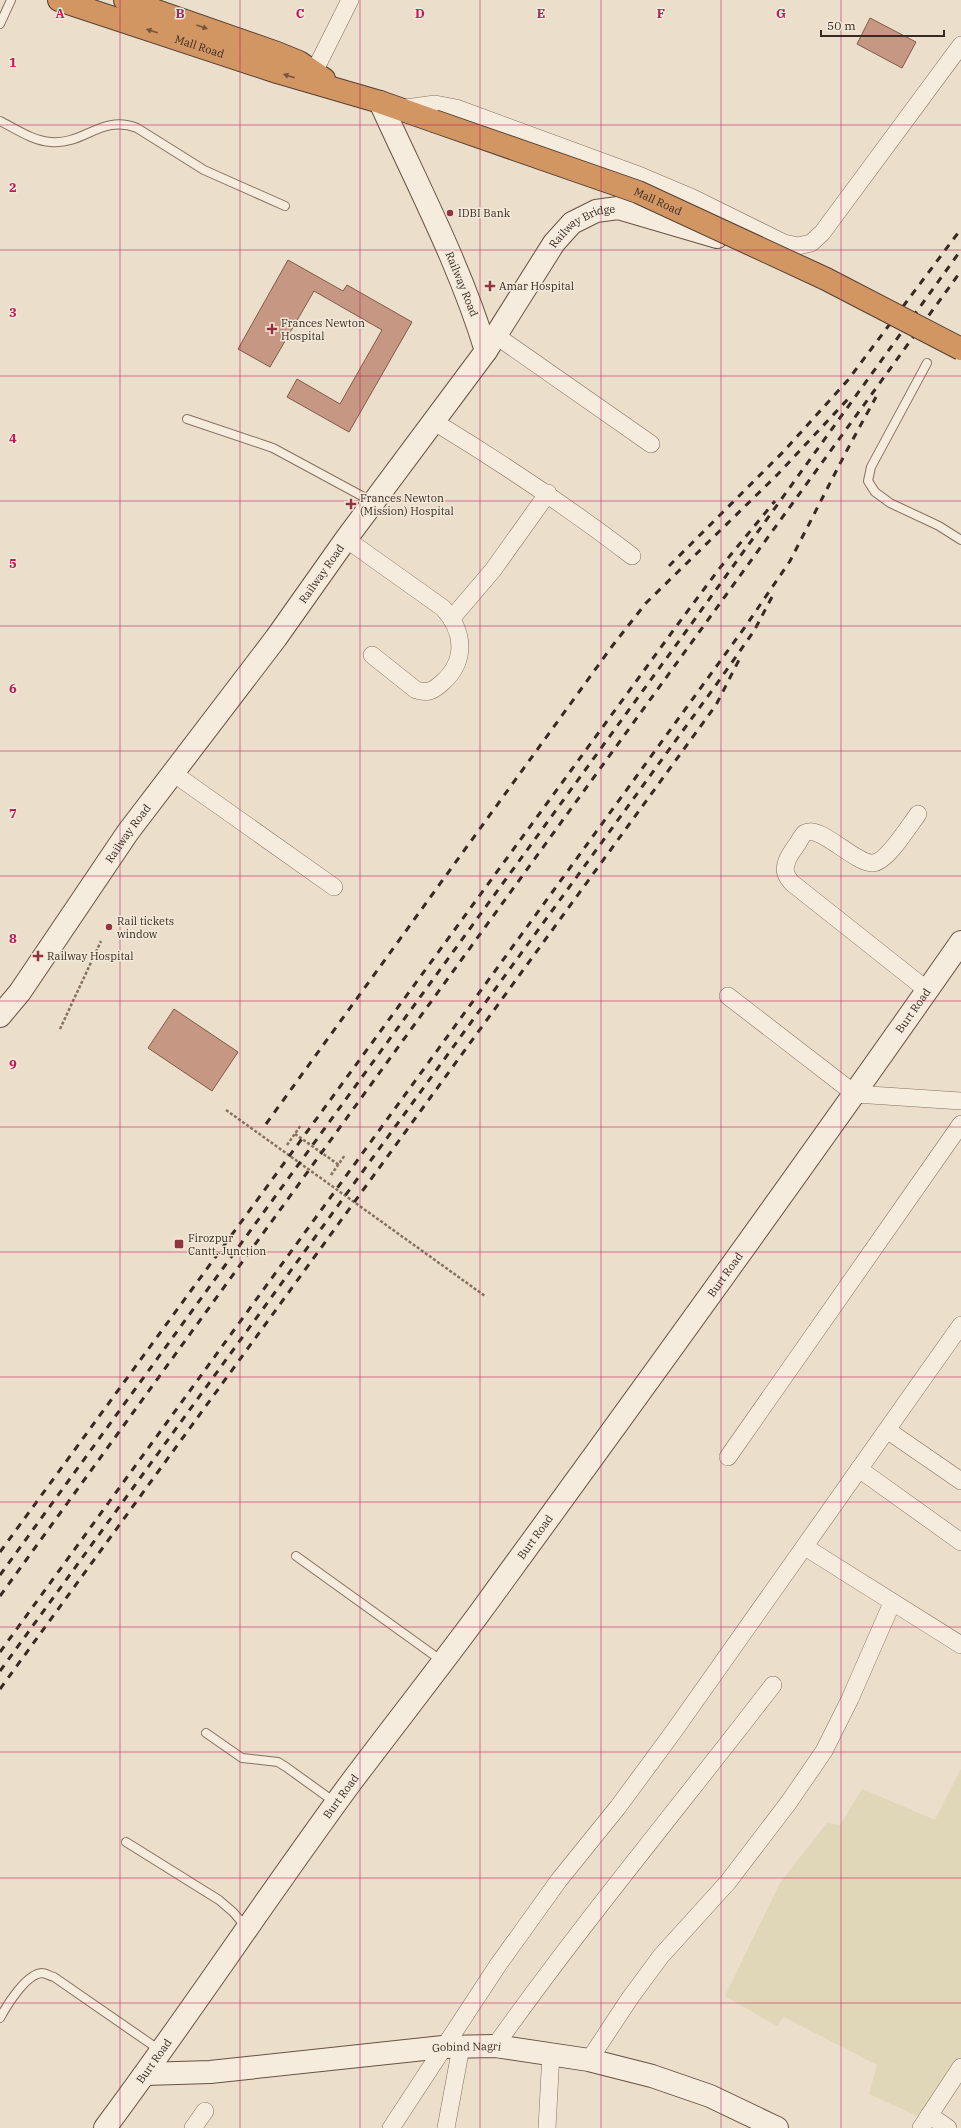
<svg xmlns="http://www.w3.org/2000/svg" width="961" height="2128" viewBox="0 0 961 2128" font-family="'IBM Plex Serif',serif">
<rect width="100%" height="100%" fill="#ebdeca"/>
<!-- farmland -->
<path fill="#e0d6b8" d="M961,1769V2071L928,2121L869,2094L877,2065L784,2017L777,2026L725,1996L780,1883L827,1823L840,1825L862,1789L935,1820Z"/>
<!-- building -->
<g fill="#c69883" stroke="#845947">
<path d="M870,18L916,42L902,68L857,44Z"/>
<path d="M288,260L343,291L347,285L412,322L349,432L287,397L297,379L340,404L382,330L314,291L270,367L238,349Z"/>
<path d="M174,1009L238,1052L212,1091L148,1048Z"/>
</g>
<g fill="none" stroke-linecap="round" stroke-linejoin="round">
<!-- lane casing -->
<g stroke="#867060" stroke-width="10">
<g id="lane">
<path d="M0,24L11,0"/>
<path d="M0,121C16,129 33,141 51,142C84,145 102,114 137,128L204,170L285,206"/>
<path d="M927,363L871,467L868,481L875,492L890,503L939,526L961,540"/>
<path d="M187,419L273,448L373,502"/>
<path d="M296,1556L442,1661"/>
<path d="M206,1733L242,1758L278,1762L286,1767L336,1803"/>
<path d="M126,1842L219,1900L233,1912L246,1927"/>
<path d="M0,2018C7,2005 26,1974 42,1973C45,1973 50,1976 54,1977L161,2051"/>
</g>
</g>
<!-- street casing -->
<g stroke="#867060" stroke-width="18">
<g id="street">
<path d="M314,72L350,0"/>
<path d="M399,109L435,104L456,108L641,176L693,198L784,243L798,246L811,243L822,233L961,45"/>
<path d="M495,335L651,444"/>
<path d="M433,421C502,463 568,507 632,556"/>
<path d="M346,539L443,608C464,631 467,660 443,682C434,690 429,694 416,690L372,655"/>
<path d="M452,618L493,570L548,493"/>
<path d="M173,773L334,887"/>
<path d="M918,814C909,826 887,862 873,863C855,864 820,824 805,833C802,835 800,840 798,843C794,849 789,855 787,861C783,871 786,876 792,883L927,990"/>
<path d="M728,996L855,1094L961,1101"/>
<path d="M887,1430L961,1481"/>
<path d="M728,1457L961,1124"/>
<path d="M859,1469L961,1542"/>
<path d="M805,1547L961,1645"/>
<path d="M495,2046C583,1922 680,1806 773,1685"/>
<path d="M589,2060L630,1998L661,1956L728,1882L789,1802L824,1751L850,1699L892,1603"/>
<path d="M929,2115L948,2128"/>
<path d="M193,2128L205,2111"/>
<path d="M391,2128L498,1965L559,1880L618,1807L674,1731L961,1325"/>
<path d="M446,2128L461,2047"/>
<path d="M547,2128L551,2053"/>
<path d="M921,2128L961,2067"/>
</g>
</g>
<!-- secondary casing -->
<g stroke="#685243" stroke-width="24">
<g id="secondary">
<path id="s1" d="M486,351L554,243L572,223L596,211L618,208L717,237"/>
<path id="s2" d="M0,1016L20,992L128,832L276,638L346,539L486,351C460,265 417,184 380,102"/>
<path id="s3" d="M145,2074L210,2072L443,2047L495,2046L589,2060L652,2076L710,2096L777,2128"/>
<path id="s4" d="M105,2128C190,2014 268,1895 352,1781C395,1724 439,1668 481,1611C643,1389 804,1167 961,942"/>
</g>
</g>
<!-- highway casing -->
<g stroke="#553f33" stroke-width="24">
<g id="highway">
<path id="s5" d="M59,0L277,72L380,102L434,121"/>
<path d="M125,0L277,53L299,62L324,79"/>
</g>
</g>
<!-- path -->
<g stroke="#867060" stroke-width="2.5" stroke-dasharray="3 2" stroke-linecap="butt">
<path d="M60,1029L101,941"/>
<path d="M226,1110L485,1296"/>
<path d="M295,1134L339,1165"/>
<path d="M287,1145L301,1125"/>
<path d="M331,1175L345,1155"/>
</g>
<!-- lane -->
<use href="#lane" stroke="#f6ecdd" stroke-width="8"/>
<!-- street -->
<use href="#street" stroke="#f6ecdd" stroke-width="17"/>
<!-- secondary -->
<use href="#secondary" stroke="#f6ecdd" stroke-width="22"/>
<!-- highway -->
<use href="#highway" stroke="#d29663" stroke-width="22"/>
<!-- rail -->
<g stroke="#382a22" stroke-width="3" stroke-dasharray="7 7" stroke-linecap="butt">
<path d="M669,566L784,451L848,380L961,229"/>
<path d="M266,1124L613,645L646,603L778,474L848,399"/>
<path d="M0,1552L678,624L719,569L775,501"/>
<path d="M0,1575L687,630L961,250"/>
<path d="M0,1596L961,271"/>
<path d="M0,1652L745,627L790,561L846,452L876,397"/>
<path d="M0,1671L716,685L754,631L773,595"/>
<path d="M0,1689L716,705L739,660"/>
</g>
<!-- highway-bridge casing -->
<g stroke="#553f33" stroke-width="24" stroke-linecap="butt">
<g id="highway-bridge">
<path id="s6" d="M434,121L638,192L826,279L961,349"/>
</g>
</g>
<!-- highway-bridge -->
<use href="#highway-bridge" stroke="#d29663" stroke-width="22"/>
</g>
<!-- one-way arrows -->
<defs><path id="oneway-solid" d="M-6-.8H1V-3.2L6.5 0L1 3.2V.8H-6Z"/></defs>
<g fill="#76553c">
<use href="#oneway-solid" transform="translate(202 27) rotate(19)"/>
<use href="#oneway-solid" transform="translate(152 31) rotate(-162)"/>
<use href="#oneway-solid" transform="translate(289 76) rotate(-163)"/>
</g>
<!-- grid -->
<path fill="none" stroke="#c2185b" stroke-width="1" stroke-opacity="0.55" d="M120,0V2128M240,0V2128M360,0V2128M480,0V2128M601,0V2128M721,0V2128M841,0V2128M0,125H961M0,250H961M0,376H961M0,501H961M0,626H961M0,751H961M0,876H961M0,1001H961M0,1127H961M0,1252H961M0,1377H961M0,1502H961M0,1627H961M0,1752H961M0,1878H961M0,2003H961"/>
<!-- markers -->
<g fill="#90353f" stroke="#f3e9d9" stroke-width="1.5">
<circle cx="450" cy="213" r="4"/>
<path d="M488 280h4v4h4v4h-4v4h-4v-4h-4v-4h4z"/>
<path d="M270 323h4v4h4v4h-4v4h-4v-4h-4v-4h4z"/>
<path d="M349 498h4v4h4v4h-4v4h-4v-4h-4v-4h4z"/>
<circle cx="109" cy="927" r="4"/>
<path d="M36 950h4v4h4v4h-4v4h-4v-4h-4v-4h4z"/>
<rect x="174" y="1239" width="10" height="10" rx="2"/>
</g>
<g text-anchor="middle" dominant-baseline="central" stroke-width="3" stroke-linejoin="round" paint-order="stroke">
<!-- street labels -->
<g font-size="11" fill="#382a22" stroke="#f3e9d9">
<text stroke="none"><textPath href="#s5" startOffset="148">Mall Road</textPath></text>
<text stroke="none"><textPath href="#s6" startOffset="238">Mall Road</textPath></text>
<text stroke="none"><textPath href="#s1" startOffset="162">Railway Bridge</textPath></text>
<text transform="translate(462 284) rotate(68)">Railway Road</text>
<text stroke="none"><textPath href="#s2" startOffset="547">Railway Road</textPath></text>
<text stroke="none"><textPath href="#s2" startOffset="223">Railway Road</textPath></text>
<text stroke="none"><textPath href="#s4" startOffset="1379">Burt Road</textPath></text>
<text stroke="none"><textPath href="#s4" startOffset="1055">Burt Road</textPath></text>
<text stroke="none"><textPath href="#s4" startOffset="731">Burt Road</textPath></text>
<text stroke="none"><textPath href="#s4" startOffset="407">Burt Road</textPath></text>
<text stroke="none"><textPath href="#s3" startOffset="323">Gobind Nagri</textPath></text>
<text stroke="none"><textPath href="#s4" startOffset="83">Burt Road</textPath></text>
</g>
<!-- poi labels -->
<g font-size="11" fill="#382a22" stroke="#f3e9d9" text-anchor="start">
<text x="458" y="213">IDBI Bank</text>
<text x="499" y="286">Amar Hospital</text>
<text x="281" y="323">Frances Newton<tspan x="281" dy="13">Hospital</tspan></text>
<text x="360" y="498">Frances Newton<tspan x="360" dy="13">(Mission) Hospital</tspan></text>
<text x="117" y="921">Rail tickets<tspan x="117" dy="13">window</tspan></text>
<text x="47" y="956">Railway Hospital</text>
<text x="188" y="1238">Firozpur<tspan x="188" dy="13">Cantt. Junction</tspan></text>
</g>
</g>
<g font-size="13" text-anchor="middle" font-weight="bold" fill="#c2185b" stroke="#f3e9d9" stroke-width="3" stroke-linejoin="round" paint-order="stroke">
<text x="60" y="18">A</text>
<text x="180" y="18">B</text>
<text x="300" y="18">C</text>
<text x="420" y="18">D</text>
<text x="541" y="18">E</text>
<text x="661" y="18">F</text>
<text x="781" y="18">G</text>
<text x="13" y="67">1</text>
<text x="13" y="192">2</text>
<text x="13" y="317">3</text>
<text x="13" y="443">4</text>
<text x="13" y="568">5</text>
<text x="13" y="693">6</text>
<text x="13" y="818">7</text>
<text x="13" y="943">8</text>
<text x="13" y="1069">9</text>
</g>
<!-- scale -->
<path d="M821 30v6h123v-6" fill="none" stroke="#382a22" stroke-width="2"/>
<text x="827" y="30" font-size="12" fill="#382a22" stroke="#f3e9d9" stroke-width="3" paint-order="stroke">50 m</text>
</svg>
